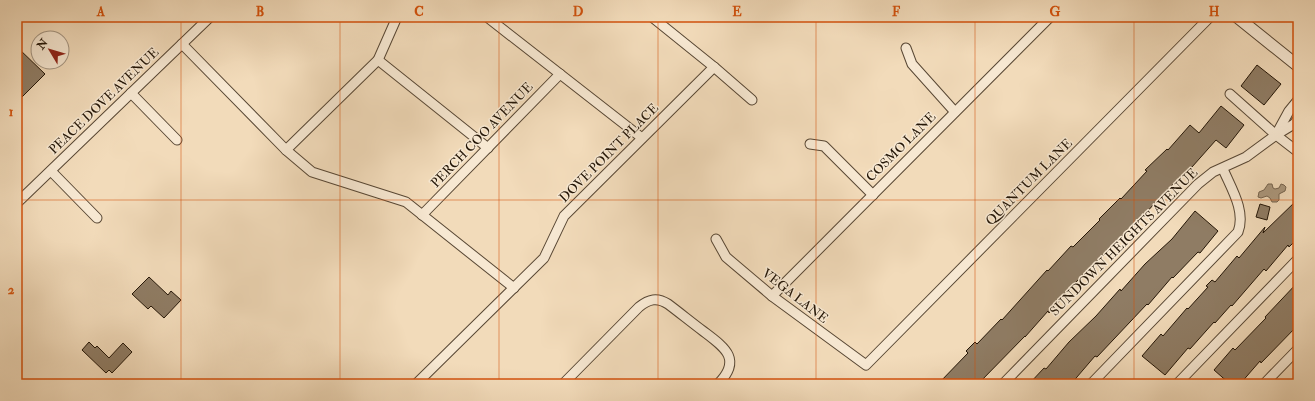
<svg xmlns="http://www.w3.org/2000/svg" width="1315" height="401" viewBox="0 0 1315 401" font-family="'IM FELL Double Pica',serif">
<rect width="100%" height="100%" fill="#f2dbba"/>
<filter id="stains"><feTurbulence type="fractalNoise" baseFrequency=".005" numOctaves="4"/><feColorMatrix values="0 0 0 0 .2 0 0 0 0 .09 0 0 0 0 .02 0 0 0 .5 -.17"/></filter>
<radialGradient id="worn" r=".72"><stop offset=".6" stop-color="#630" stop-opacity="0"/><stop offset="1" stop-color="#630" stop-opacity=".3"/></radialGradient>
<!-- water -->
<path fill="#ac987d" stroke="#76644e" d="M1268,184H1272L1273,188L1275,189L1279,188L1281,184L1284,185L1286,187L1285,191L1279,194V200L1277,202H1272L1270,198L1267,196L1261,198L1258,197L1259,192L1264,190Z"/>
<!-- building -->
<g fill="#8f7c64" stroke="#241607">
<path d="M17,47L45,74L17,102Z"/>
<path d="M1257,65L1281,84L1264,105L1241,86Z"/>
<path d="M1221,106L1244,125L1226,148L1216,140L1192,167H1191L1166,191L1144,215L1071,287L1049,313L1048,311L1025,337V336L978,384H938L968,353L966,351L975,342L977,344L1001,319L1002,320L1047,270L1048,271L1071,246L1073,247L1100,220L1099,219L1120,198L1121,199L1147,171L1145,170L1167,149L1168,150L1190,125L1199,133Z"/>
<path d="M1298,199V238L1289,247L1288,245L1266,271L1264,269L1232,306L1231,305L1215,323L1214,322L1190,349L1188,348L1165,375L1142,356L1161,334L1163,336L1187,308L1188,309L1208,287L1206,286L1212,280L1215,282L1237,256L1239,258L1265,227L1263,233Z"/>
<path d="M1260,204L1270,207L1267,220L1256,217Z"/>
<path d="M1195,211L1218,231L1200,253L1198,252L1173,278L1172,277L1148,305L1147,304L1097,357L1095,356L1071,384H1029L1044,368L1046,369L1069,342L1096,316L1120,289L1121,291L1145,264L1172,239Z"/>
<path d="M149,277L168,295L171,291L181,300L164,318L151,306L148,309L132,294Z"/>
<path d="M1298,282V325L1261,363L1260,361L1240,384H1230L1214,370L1233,348L1235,350L1266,318L1265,317Z"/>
<path d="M89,342L95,348L97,346L109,358L123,343L132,352L112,373L109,370L106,373L82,350Z"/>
</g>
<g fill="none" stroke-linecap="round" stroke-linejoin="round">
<!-- minor casing -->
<g stroke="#584734" stroke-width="11">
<g id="minor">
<path d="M487,17L642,138"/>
<path d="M652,17L714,67L752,100"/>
<path d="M17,19L19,17"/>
<path d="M182,44L286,150L312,172L406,202L514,288"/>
<path d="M906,48L912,64L955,112"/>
<path d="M378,60L488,148"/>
<path d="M131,93L177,140"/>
<path d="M1230,94L1276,135L1298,152"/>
<path d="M1277,133L1289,111L1298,100"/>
<path d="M810,144L824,146L873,195"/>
<path d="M286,150L378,60L397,17"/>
<path d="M51,171L97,218"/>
<path d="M17,203L210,17"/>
<path d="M422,215L560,74"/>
<path d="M716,239L726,257L772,296L866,365L1210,17"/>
<path d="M772,296L1050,17"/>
<path d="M416,384L544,258L564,216L714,67"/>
<path d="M563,384L639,307C649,299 657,297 668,304C680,313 691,322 703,331C724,347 743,359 718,384"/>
<path d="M1003,384L1198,184L1213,172L1246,157L1276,135L1294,124L1298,119"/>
<path d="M1091,384L1238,232C1246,211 1231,188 1223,169"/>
<path d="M1177,384L1298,259"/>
<path d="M1264,384L1298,349"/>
</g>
</g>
<!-- tertiary casing -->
<g stroke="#584734" stroke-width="13">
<path id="tertiary" d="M1237,17L1298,66"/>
</g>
<!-- minor -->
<use href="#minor" stroke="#f7e8d2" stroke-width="9"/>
<!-- tertiary -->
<use href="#tertiary" stroke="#f7e8d2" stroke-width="11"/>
</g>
<!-- grid -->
<path fill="none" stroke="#d4520c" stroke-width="1" stroke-opacity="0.55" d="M181,17V384M340,17V384M499,17V384M658,17V384M816,17V384M975,17V384M1134,17V384M17,200H1298"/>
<g text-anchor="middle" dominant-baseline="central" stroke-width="3" stroke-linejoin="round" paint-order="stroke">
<!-- street labels -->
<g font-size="13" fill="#241607" stroke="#f7e8d2">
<text transform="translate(104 101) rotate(-44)">PEACE DOVE AVENUE</text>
<text transform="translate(482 135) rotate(-46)">PERCH COO AVENUE</text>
<text transform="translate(901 147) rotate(-45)">COSMO LANE</text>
<text transform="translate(609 153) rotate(-45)">DOVE POINT PLACE</text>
<text transform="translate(1029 182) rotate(-45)">QUANTUM LANE</text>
<text transform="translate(1124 242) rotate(-45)">SUNDOWN HEIGHTS AVENUE</text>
<text transform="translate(795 296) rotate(38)">VEGA LANE</text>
</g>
</g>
<!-- margin -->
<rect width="1315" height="401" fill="none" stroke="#f2dbba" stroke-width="44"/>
<!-- north arrow -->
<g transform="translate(50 50) rotate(308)"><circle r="19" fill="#f7e8d2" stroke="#a39481"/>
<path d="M0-3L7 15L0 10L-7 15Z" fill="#8f2418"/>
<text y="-6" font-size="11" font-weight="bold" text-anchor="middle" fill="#241607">N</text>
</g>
<rect x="22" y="22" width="1271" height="357" fill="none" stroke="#d4520c" stroke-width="1.5"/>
<g font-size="13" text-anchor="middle" font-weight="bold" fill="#d4520c">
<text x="101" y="16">A</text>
<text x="260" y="16">B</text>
<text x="419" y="16">C</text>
<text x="578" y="16">D</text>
<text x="737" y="16">E</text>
<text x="896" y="16">F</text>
<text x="1055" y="16">G</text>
<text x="1214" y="16">H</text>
<text x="11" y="116">1</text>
<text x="11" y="294">2</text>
</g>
<rect width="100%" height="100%" filter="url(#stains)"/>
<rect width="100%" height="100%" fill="url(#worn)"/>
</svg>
